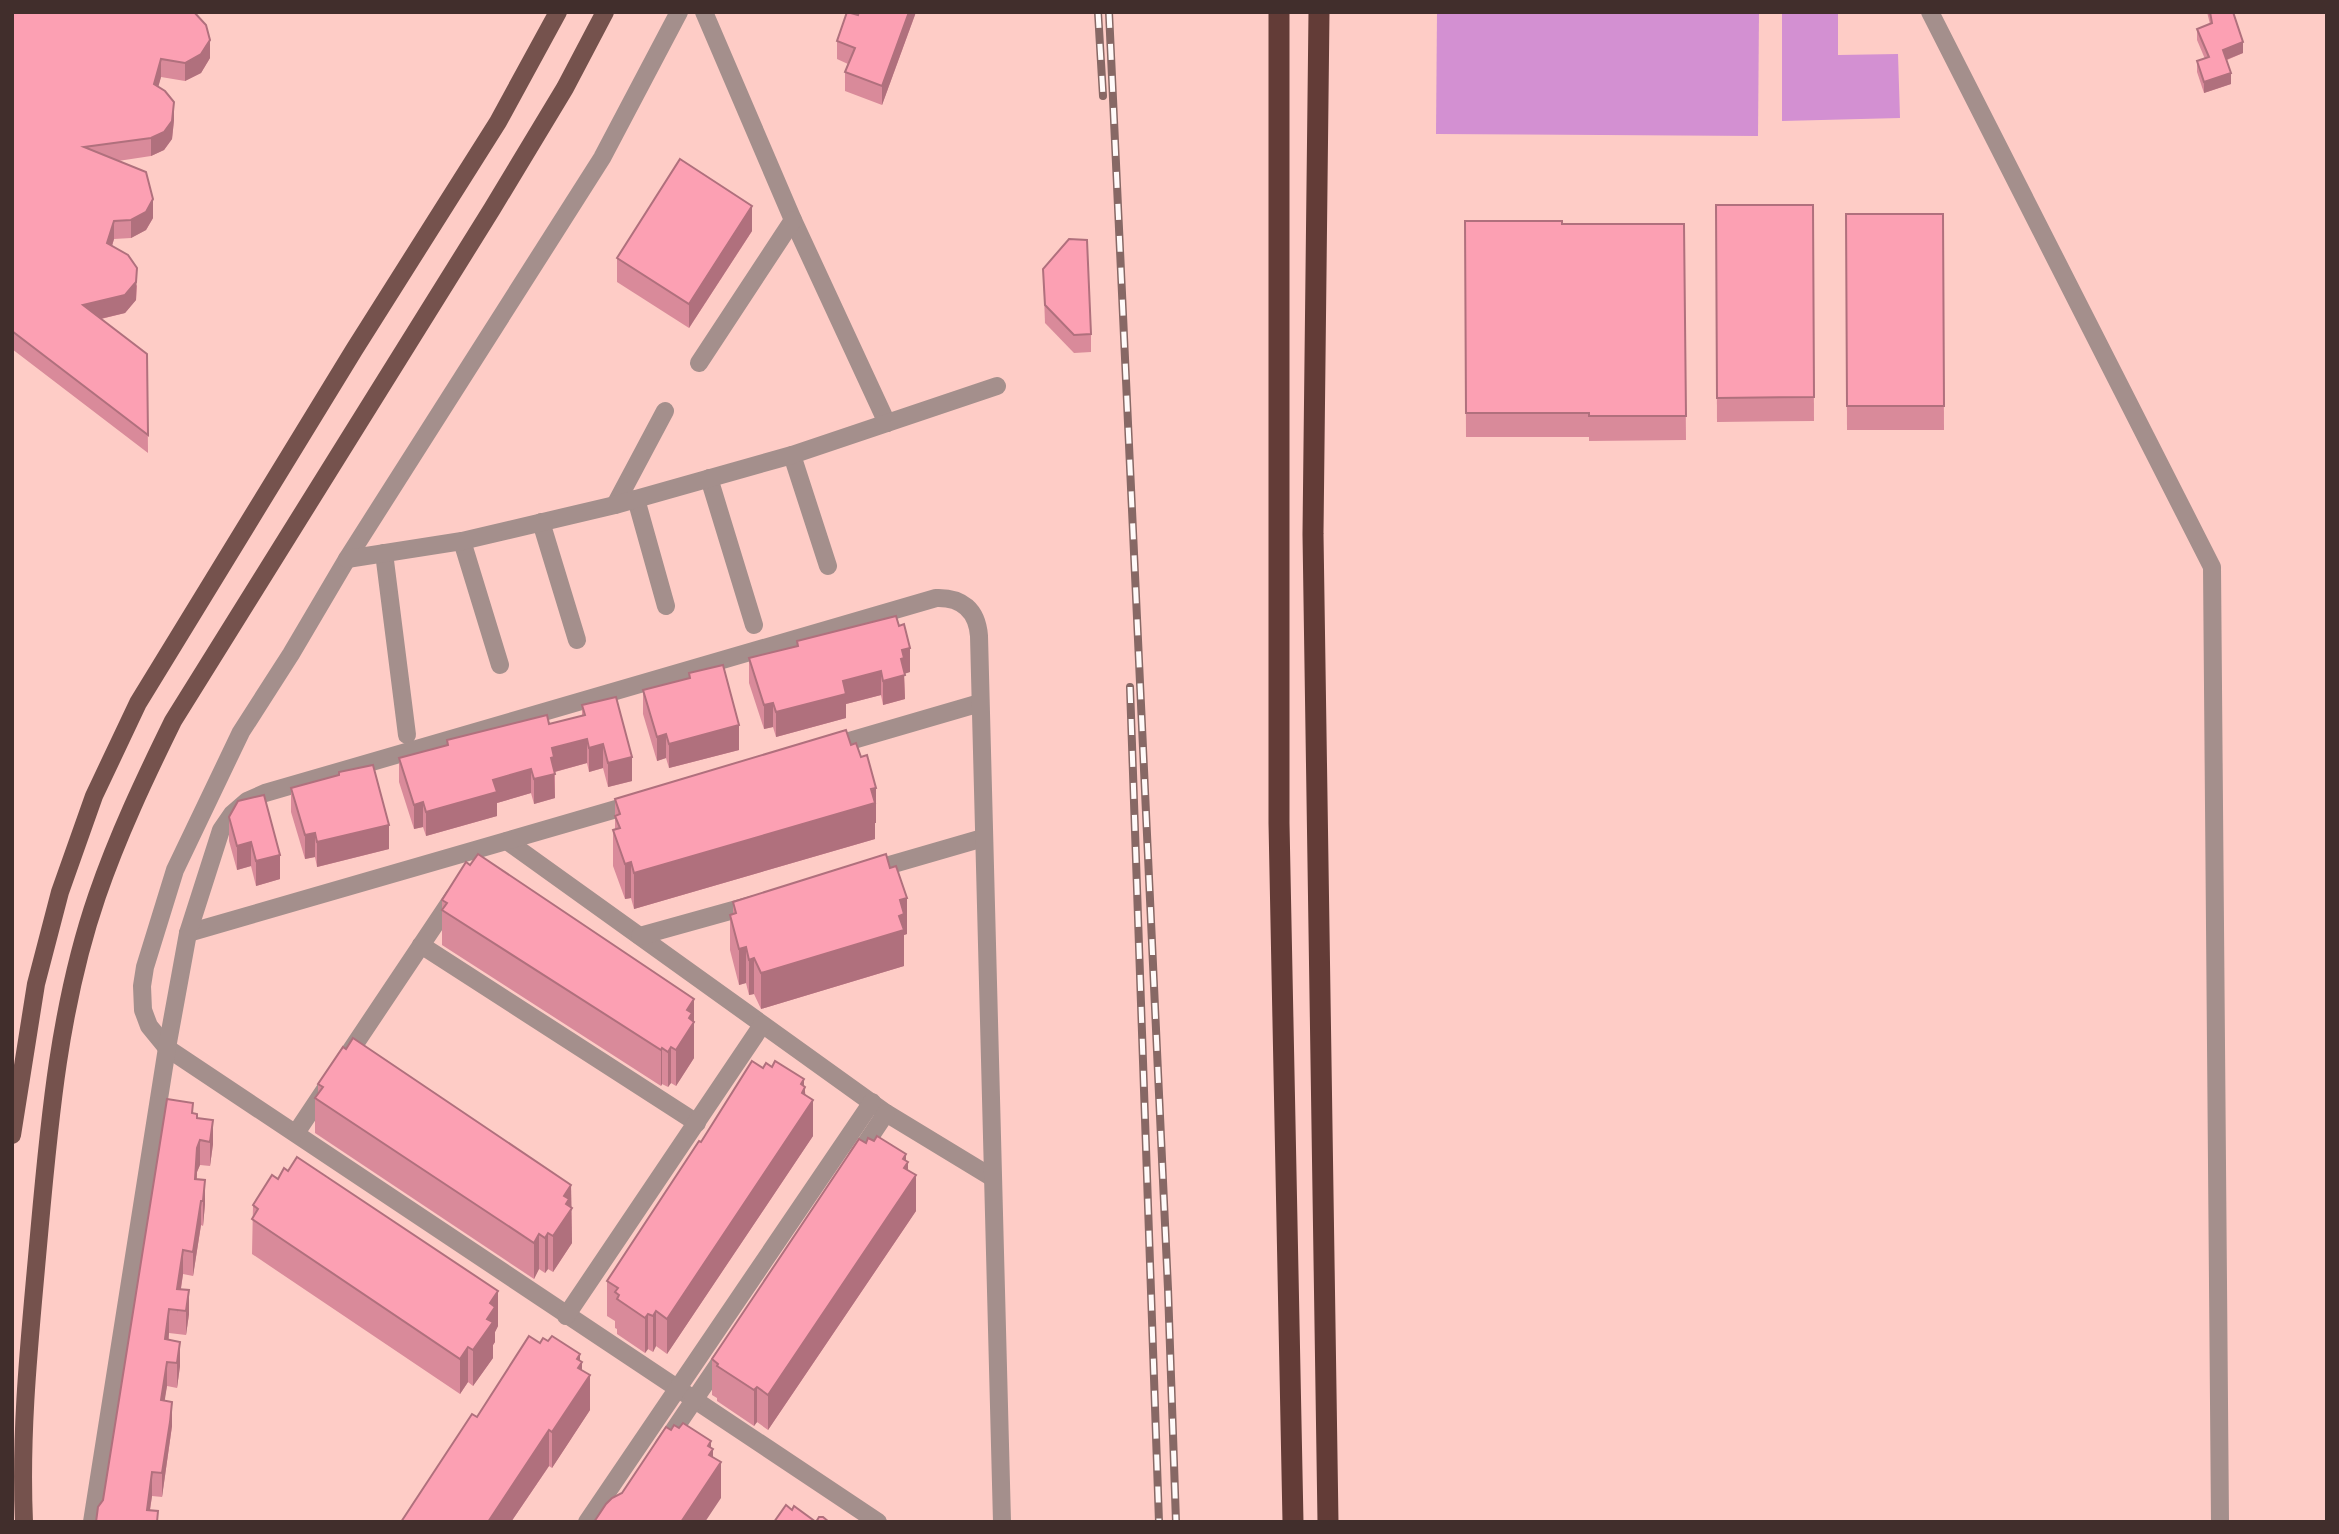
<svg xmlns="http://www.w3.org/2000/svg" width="2339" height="1534" viewBox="0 0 2339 1534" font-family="'Fira Sans',sans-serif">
<rect width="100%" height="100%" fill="#feccc6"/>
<!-- green -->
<g fill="#d390d2">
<path d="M1437,12H1759L1758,136L1436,134Z"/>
<path d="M1782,12H1838V55L1898,54L1900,118L1782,121Z"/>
</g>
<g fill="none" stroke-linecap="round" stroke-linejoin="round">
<!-- minor -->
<g stroke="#a48f8c" stroke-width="18">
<path d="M679,12L602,158L347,559L291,654L241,732L175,870L145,967L142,986L143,1010L149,1026L167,1048L878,1522"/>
<path d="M704,12L793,220L887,423"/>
<path d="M1930,12L2212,567L2220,1522"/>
<path d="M699,363L793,220"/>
<path d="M792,455L828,566"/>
<path d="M709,478L754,625"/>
<path d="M636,499L666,606"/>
<path d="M615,505L665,411"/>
<path d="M541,522L577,640"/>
<path d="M462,541L500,665"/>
<path d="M384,553L407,735"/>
<path d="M347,559L462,541L615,505L792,455L997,386"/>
<path d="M829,747L980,703"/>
<path d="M507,841L886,1113L993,1178"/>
<path d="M869,871L983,838"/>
<path d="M188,933L637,803"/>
<path d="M640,936L755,904"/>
<path d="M421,945L697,1123"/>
<path d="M345,1059L454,896"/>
<path d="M296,1133L328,1085"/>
<path d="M856,1158L886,1113"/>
<path d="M566,1316L762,1025"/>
<path d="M663,1446L724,1356"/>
<path d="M92,1522L167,1048L188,933L221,830L232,814L247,801L265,793L936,598C962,597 977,610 979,636L1002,1522"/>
<path d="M587,1522L872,1102"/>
</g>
<!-- major -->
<g stroke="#75524d" stroke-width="18">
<path d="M12,1135L36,984L60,892L94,796L138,703L354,350L498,122L558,12"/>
<path d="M24,1522C20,1433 29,1346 37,1257C48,1136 57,1012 97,896C118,835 145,778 173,721L492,209L565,88L605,12"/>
</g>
<!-- highway -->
<g stroke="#633c37" stroke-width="21">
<path d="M1279,12V823L1293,1522"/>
<path d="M1319,12L1313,534L1328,1522"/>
</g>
<!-- rail casing -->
<g stroke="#876865" stroke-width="8">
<g id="rail">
<path d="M1098,12L1103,96"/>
<path d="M1109,12L1168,1289L1176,1522"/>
<path d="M1130,687L1159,1522"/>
</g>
</g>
<!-- rail -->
<use href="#rail" stroke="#fffaf9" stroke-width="5" stroke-dasharray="16" stroke-linecap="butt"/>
</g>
<!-- wall -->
<g fill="#d98a9a">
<path d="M12,12H198H195L210,58L201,73L185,81L161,77L158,87L174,120L172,139L164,150L151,156L118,161L153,218L146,230L131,238L114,239L112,246L137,286L136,300L125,313L101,319L147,354L148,453L12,349Z"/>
<path d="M916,12L882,105L845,91V72L848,64L837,59V41L858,15Z"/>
<path d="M2207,12H2233L2243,53L2227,60L2231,84L2204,93L2197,72V61L2205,59L2197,40V29L2210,24Z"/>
<path d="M1716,205H1813L1814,421L1717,422Z"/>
<path d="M1846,214H1943L1944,430H1847Z"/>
<path d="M1465,221L1562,224H1684L1686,440L1589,441V437H1466Z"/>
<path d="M752,231L689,328L617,282V258Z"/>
<path d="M1043,269L1091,334V352L1074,353L1045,323Z"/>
<path d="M797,641L910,672L904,673L905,699L883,705L881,695L846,704V718L776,737L773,727L764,729L749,683V658L797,646Z"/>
<path d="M689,673L739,750L669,768L666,758L657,761L643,714V690L689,678Z"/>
<path d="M582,705L632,781L608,787L603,768L589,772L587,763L555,772V798L534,804L531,793L497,803V816L426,836L423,827L414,829L399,782V758L447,745V740L549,724L582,716Z"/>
<path d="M339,772L389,849L317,867L315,857L305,859L291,812V788L339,776Z"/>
<path d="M615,799L876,823H875V839L634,909L631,898L625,899L613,866V830H615Z"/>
<path d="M229,817L280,879L256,886L251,866L237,870L229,841Z"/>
<path d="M470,865L694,1058L676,1086L671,1083L668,1087L662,1084L661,1086L442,945V900Z"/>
<path d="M733,902L907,934L904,935V966L761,1009L754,994L749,995L746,983L739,985L730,950V915L733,914Z"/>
<path d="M763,1068L804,1086L813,1136L667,1354L656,1346L653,1352L648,1349L645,1353L617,1334V1329L615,1328V1321L607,1316V1281L701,1142Z"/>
<path d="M318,1084L571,1185L572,1243L553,1272L548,1269L545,1273L539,1269L534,1279L315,1133V1098L318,1094Z"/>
<path d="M193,1113L197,1118L213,1144L210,1166L200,1165L197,1172V1179L205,1204L203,1226L201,1225L193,1276L183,1274L181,1289L189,1314L186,1335L169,1333V1340L180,1366L177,1388L167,1386L164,1401L172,1426L162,1497L152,1496L150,1510L158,1522L103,1500Z"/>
<path d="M866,1143L906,1161L916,1211L768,1430L757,1422L754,1426L717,1401V1398L712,1395V1359Z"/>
<path d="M253,1205L498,1326L495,1332V1342L493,1345V1358L473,1386L468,1382L460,1394L252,1254Z"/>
<path d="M540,1343L580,1361L590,1410L552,1468L549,1466L511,1522H401L477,1417Z"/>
</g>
<!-- shaded-wall -->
<g fill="#b0707d">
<path d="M909,12H916L882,105V86Z"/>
<path d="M210,40V58L201,73L185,81V63Z"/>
<path d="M2243,42V53L2223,61V50Z"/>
<path d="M161,59V77L154,102V84Z"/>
<path d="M2231,73V84L2204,93V82Z"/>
<path d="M174,102V120L172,139L164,150L151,156V138Z"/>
<path d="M153,199V218L146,230L131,238V220Z"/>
<path d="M752,206V231L689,328V304Z"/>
<path d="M114,221V239L107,262V243Z"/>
<path d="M137,268L136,300L125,313L83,323V305Z"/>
<path d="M910,648V672L904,674L905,699L883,705V681L902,650Z"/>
<path d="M881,671V695L846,704V718L776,737V712L843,681Z"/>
<path d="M773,703V727L764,729V705Z"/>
<path d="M739,725V750L669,768V744Z"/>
<path d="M666,734V758L657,761V737Z"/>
<path d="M587,739V763L554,772L555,798L534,804V779L551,758L552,748Z"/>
<path d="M603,744V768L589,772V748Z"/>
<path d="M632,757V781L608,787V763Z"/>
<path d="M531,769V793L497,803V816L426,836V812L493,780Z"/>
<path d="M876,788V823H875V839L634,909V873Z"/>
<path d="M423,802V827L414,829V805Z"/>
<path d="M389,825V849L317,867V842Z"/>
<path d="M315,833V857L305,859V835Z"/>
<path d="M251,842V866L237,870V846Z"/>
<path d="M280,855V879L256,886V861Z"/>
<path d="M631,862V898L625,899V864Z"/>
<path d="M907,898V934L904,935V966L761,1009V973L900,900Z"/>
<path d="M746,947V983L739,985V949Z"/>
<path d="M754,958V994L749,995V960Z"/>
<path d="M694,999V1058L676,1086V1050L687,1010Z"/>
<path d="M671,1047V1083L668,1087V1052Z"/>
<path d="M662,1048V1084L661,1086V1050Z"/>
<path d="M804,1079V1090L805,1087V1112L813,1100V1136L667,1354V1319Z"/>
<path d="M213,1120V1144L210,1166V1142Z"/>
<path d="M200,1140V1165L197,1172L195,1203V1179L197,1148Z"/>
<path d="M906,1154V1164L908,1162V1187L916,1175V1211L768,1430V1395Z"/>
<path d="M205,1180V1204L203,1226V1201Z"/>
<path d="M571,1185L572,1243L553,1272V1236L564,1196Z"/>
<path d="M201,1201V1225L193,1276V1252Z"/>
<path d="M548,1233V1269L545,1273V1238Z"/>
<path d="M539,1234V1269L534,1279V1243Z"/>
<path d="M183,1250V1274L177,1313V1289Z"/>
<path d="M189,1290V1314L186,1335V1311Z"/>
<path d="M498,1291V1326L495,1332V1342L493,1345V1358L473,1386V1350L487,1319L490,1303Z"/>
<path d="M169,1309V1333L165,1364V1339Z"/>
<path d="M656,1311V1346L653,1352V1316Z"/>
<path d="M648,1314V1349L645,1353V1318Z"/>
<path d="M180,1342V1366L177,1388V1363Z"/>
<path d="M468,1347V1382L460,1394V1359Z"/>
<path d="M580,1354V1364L582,1362V1386L590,1375V1410L552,1468V1432L577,1359Z"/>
<path d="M167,1362V1386L161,1424V1400Z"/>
<path d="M757,1387V1422L754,1426V1390Z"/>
<path d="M172,1402V1426L162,1497V1473Z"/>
<path d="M549,1430V1466L511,1522H488Z"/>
<path d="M711,1441V1451L713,1449V1474L721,1462V1498L705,1522H681L708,1446Z"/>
<path d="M152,1472V1496L148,1522L147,1510Z"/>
</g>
<!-- building -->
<g fill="#fca0b3" stroke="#b0707d" stroke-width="2">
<path d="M12,12H194L206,25L210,40L201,54L185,63L161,59L154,84L165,91L174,102L172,121L164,132L151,138L84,147L146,172L153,199L146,212L131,220L114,221L107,243L128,255L137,268L136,282L125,295L83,305L147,354L148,435L12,331Z"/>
<path d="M847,12L858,15L859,12H909L882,86L845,72L855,48L837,41Z"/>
<path d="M2210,12H2233L2243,42L2223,50L2231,73L2204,82L2197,61L2209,57L2197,29L2212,23Z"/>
<path d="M680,159L752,206L689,304L617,258Z"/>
<path d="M1716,205H1813L1814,397L1717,398Z"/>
<path d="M1846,214H1943L1944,406H1847Z"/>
<path d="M1465,221H1562V224H1684L1686,416H1589V413H1466Z"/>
<path d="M1069,239L1087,240L1091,334L1074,335L1045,305L1043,269Z"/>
<path d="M896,616L899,626L904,624L910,648L902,650L904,658L901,659L905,675L883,681L881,671L843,681L846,694L776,712L773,703L764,705L749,658L798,646L797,641Z"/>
<path d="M723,665L739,725L669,744L666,734L657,737L643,690L690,678L689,673Z"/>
<path d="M616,697L632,757L608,763L603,744L589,748L587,739L552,748L554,757L551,758L555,774L534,779L531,769L493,780L497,792L426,812L423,802L414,805L399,758L448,745L447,740L547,715L549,724L585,715L582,705Z"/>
<path d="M846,730L851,745L856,743L861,757L867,755L876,788L871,789L875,803L634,873L631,862L625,864L613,830L620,828L615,816L620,814L615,799Z"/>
<path d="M373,765L389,825L317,842L315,833L305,835L291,788L339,775V772Z"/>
<path d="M264,795L280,855L256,861L251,842L237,846L229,817L238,801Z"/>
<path d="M478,854L694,999L687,1010L692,1013L689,1018L694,1022L676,1050L671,1047L668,1052L662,1048L661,1050L442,910L447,903L442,900L466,862L470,865Z"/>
<path d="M886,854L890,868L896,866L907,898L900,900L904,914L899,916L904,930L761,973L754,958L749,960L746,947L739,949L730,915L736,913L733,902Z"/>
<path d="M353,1038L571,1185L564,1196L569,1199L566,1204L572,1208L553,1236L548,1233L545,1238L539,1234L534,1243L315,1098L323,1087L318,1084L343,1047L346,1049Z"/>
<path d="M752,1061L763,1068L766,1063L772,1067L775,1061L804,1079L801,1084L805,1087L802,1093L813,1100L667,1319L656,1311L653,1316L648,1314L645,1318L617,1299L619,1295L615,1292L618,1288L607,1281L699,1141L701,1142Z"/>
<path d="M167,1099L193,1103L192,1113L197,1114V1118L213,1120L210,1142L200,1140L197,1148L195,1179L205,1180L203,1201H201L193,1252L183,1250L177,1289L189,1290L186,1311L169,1309L165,1339L180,1342L177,1363L167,1362L161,1400L172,1402L170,1422L162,1473L152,1472L147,1510L158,1511L157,1522H96L98,1507L103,1500Z"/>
<path d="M877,1136L906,1154L903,1159L908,1162L904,1168L916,1175L768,1395L757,1387L754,1390L717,1366L718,1364L712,1359L859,1139L866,1143L868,1138L874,1141Z"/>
<path d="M297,1157L498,1291L490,1303L495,1307L487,1319L493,1322L473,1350L468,1347L460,1359L252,1219L258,1209L253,1205L272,1175L278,1179L284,1168L288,1171Z"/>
<path d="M529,1336L540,1343L543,1338L548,1341L552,1336L580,1354L577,1359L582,1362L578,1368L590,1375L552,1432L549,1430L488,1522H401L472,1414L477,1417Z"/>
<path d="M683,1423L711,1441L708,1446L713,1449L709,1455L721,1462L681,1522H594L606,1504L612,1498L622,1493L666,1427L671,1430L674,1425L679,1428Z"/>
<path d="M786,1505L792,1510L794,1506L816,1522L819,1517H823L829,1522H774Z"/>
</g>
<!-- border -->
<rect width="2339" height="1534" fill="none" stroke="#412e2c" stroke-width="28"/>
</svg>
